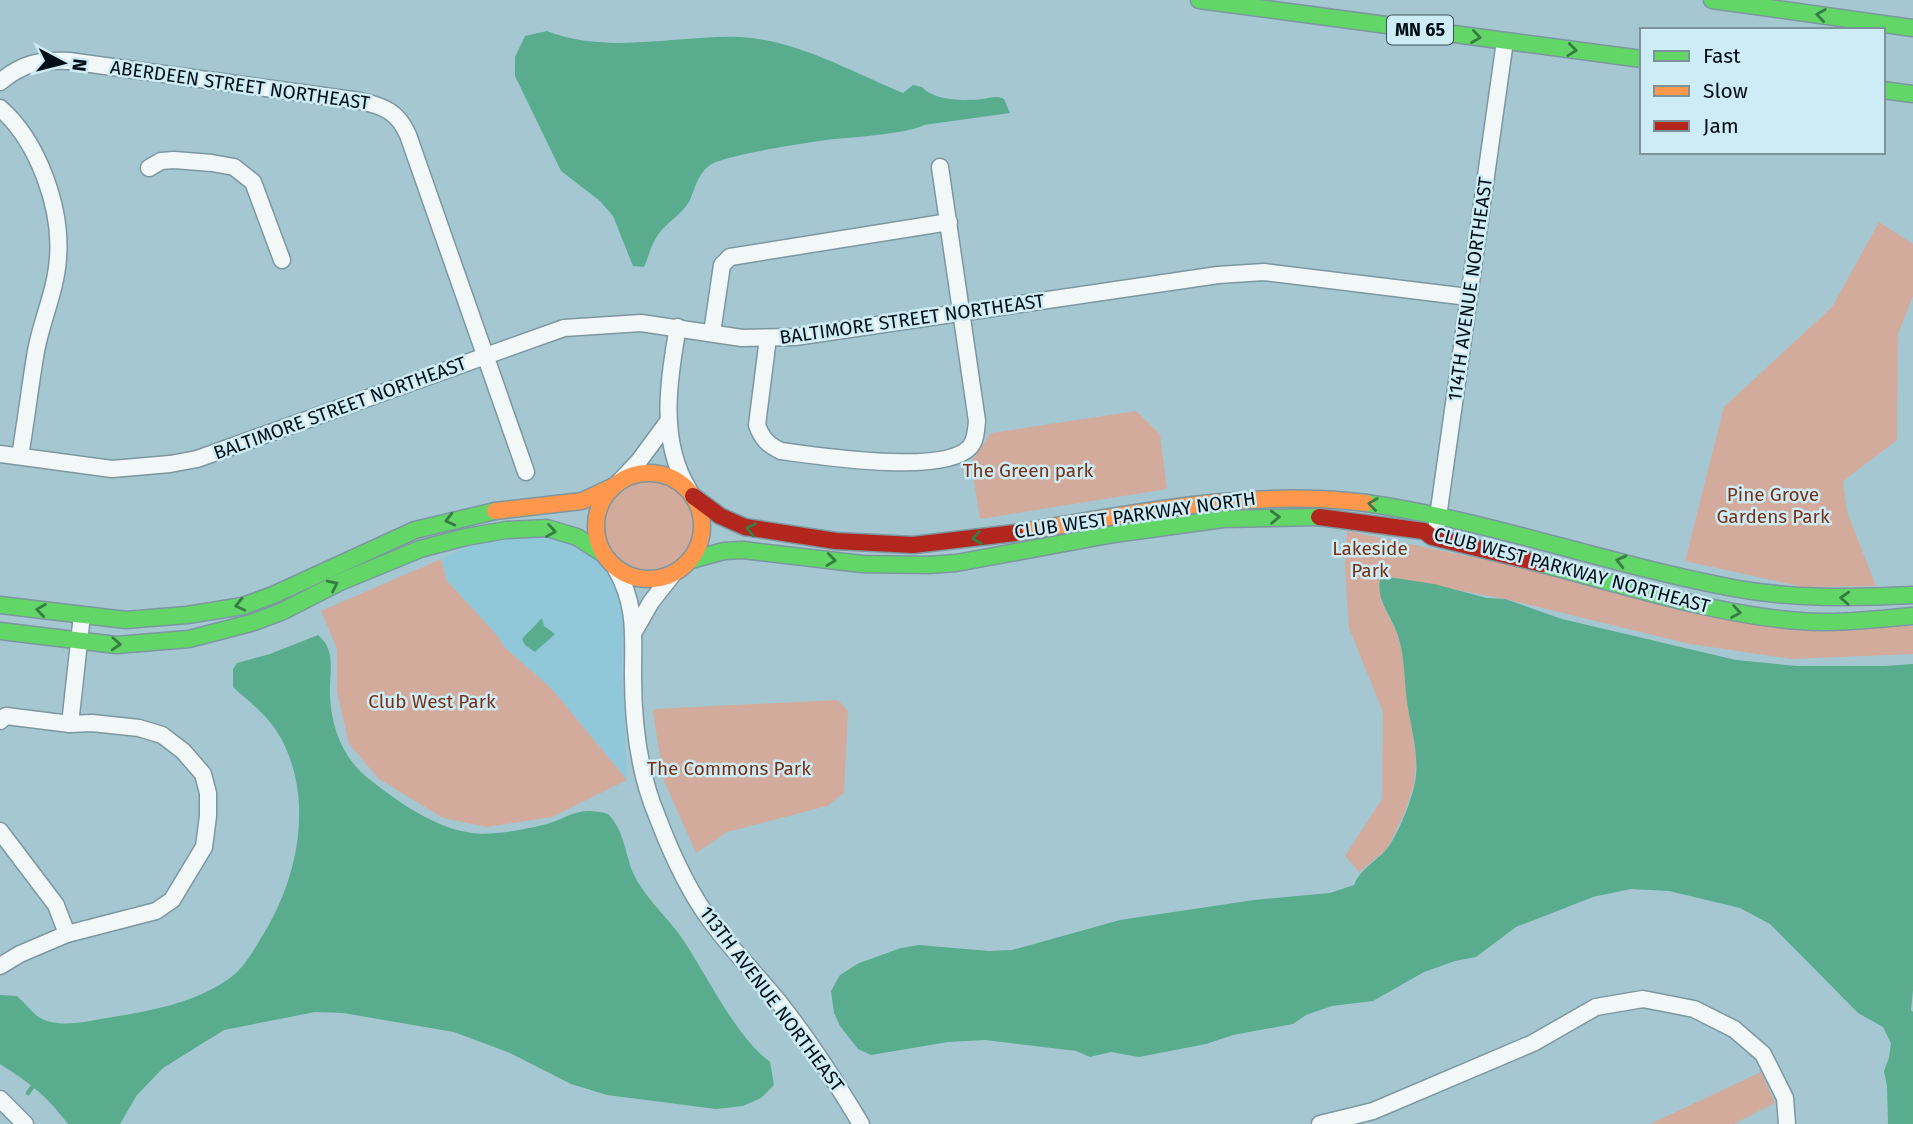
<svg xmlns="http://www.w3.org/2000/svg" width="1913" height="1124" viewBox="0 0 1913 1124" font-family="'Fira Sans',sans-serif">
<rect width="100%" height="100%" fill="#a5c7d2"/>
<!-- built -->
<path fill="#90c8d9" d="M547,534L587,548L606,564L619,586L626,627L622,657L627,780L551,688L505,648L496,634L447,581L441,559L477,543Z"/>
<!-- green -->
<g fill="#d2ab9d">
<path d="M1879,222L1913,244V296L1898,334L1897,440L1843,481L1847,512L1876,586L1803,587L1685,561L1724,407L1832,307Z"/>
<path d="M1136,411L1160,434L1167,489L980,519L971,462L991,433Z"/>
<circle cx="650" cy="525" r="45"/>
<path d="M1347,531L1524,568L1761,623L1913,626V654L1791,659L1690,644L1505,599L1389,577L1381,601L1397,633L1403,657L1416,760L1414,785L1404,814L1387,849L1359,872L1345,856L1382,799L1383,712L1349,628L1345,567Z"/>
<path d="M441,559L447,581L496,634L505,648L551,688L627,780L552,817L487,827L443,818L379,779L349,744L337,692V649L321,611Z"/>
<path d="M838,700L848,711L844,793L827,806L727,832L696,853L664,781L653,713L654,709Z"/>
<path d="M1761,1072L1775,1103L1734,1124H1650Z"/>
</g>
<!-- water -->
<g fill="#59ad8e">
<path d="M547,31C608,55 677,35 740,37C797,40 852,72 903,93L913,85L922,87C934,101 965,101 982,99C991,98 996,95 1004,99L1010,113L924,125C914,132 861,137 846,138C825,139 723,155 710,165C696,176 696,188 689,202C681,215 664,224 656,238C651,246 648,258 644,267L633,266L613,216L600,201L561,171L515,76V57L525,36Z"/>
<path d="M1389,577L1434,584L1487,598L1505,599L1562,619L1736,660L1797,666H1885L1913,664V990L1911,1010L1913,1012V1124H1888L1887,1086L1884,1071L1889,1058L1891,1043L1883,1027L1858,1013L1770,924L1740,908L1669,891L1631,889L1593,897L1516,927L1476,957L1455,961L1424,972L1373,1001L1332,1006L1306,1015L1293,1024L1233,1035L1206,1044L1139,1057L1111,1052L1090,1057L1076,1051L985,1040L948,1042L871,1055L858,1049L840,1026L834,1013L831,991L840,975L859,963L901,948L919,945L989,951L1012,950L1120,920L1254,900L1330,893L1354,885C1361,868 1374,863 1386,850C1397,837 1410,804 1414,787C1421,759 1411,730 1407,702C1404,679 1405,655 1397,633C1390,614 1376,600 1380,579Z"/>
<path d="M542,618L544,626L555,634L535,652L525,645L522,639Z"/>
<path d="M318,635C337,651 329,672 330,695C331,727 343,759 369,779C398,802 435,828 472,833C492,836 528,829 547,824C572,816 579,806 608,814C624,830 625,853 633,873C644,896 664,914 679,934C706,972 733,1034 770,1062L774,1085L761,1098L743,1106L716,1109L607,1095L571,1084L510,1053L454,1032L343,1013L315,1012L224,1030L163,1068L137,1095L120,1124H68C45,1094 31,1084 0,1064V995L17,996C24,1002 29,1009 36,1015C55,1031 91,1020 113,1017C150,1011 192,1003 224,982C241,972 251,955 261,938C297,881 314,805 283,742C272,719 252,704 233,687V669L237,663L270,654Z"/>
</g>
<g fill="none" stroke-linecap="round" stroke-linejoin="round">
<!-- stream -->
<path stroke="#59ad8e" stroke-width="4.5" d="M28,1093L33,1086"/>
<!-- street casing -->
<g stroke="#7c97a0" stroke-width="19">
<g id="street">
<path d="M0,82C23,63 39,60 69,61L360,101C384,106 398,112 408,135L526,472"/>
<path d="M0,108C38,141 62,208 58,258C56,290 42,319 36,351C30,386 26,421 20,456"/>
<path d="M149,168L161,161L174,160L212,163L234,167L253,182L282,260"/>
<path d="M678,327C668,381 659,442 689,490"/>
<path d="M712,333L722,265L730,257L949,222"/>
<path d="M768,338L757,425C762,439 768,445 781,451C818,456 944,476 970,447C976,440 976,430 977,421L940,167"/>
<path d="M0,454L112,469L170,464L197,459L564,328L641,323L742,338L795,337L1218,275L1264,272L1468,297"/>
<path d="M621,480L639,461L667,423"/>
<path d="M1437,524L1505,41"/>
<path d="M616,569C637,606 633,636 633,676C633,723 639,773 657,816C671,853 689,893 713,924C733,951 757,975 778,1001C809,1040 836,1082 861,1124"/>
<path d="M635,630L651,602L673,574"/>
<path d="M0,721L6,716L70,724"/>
<path d="M0,831L56,905L67,934"/>
<path d="M0,966L20,954L67,934L156,911L172,900L204,847L208,816V793L203,774L183,751L162,735L139,728L92,723L70,724L82,615"/>
<path d="M0,1099L25,1124"/>
<path d="M1320,1124L1373,1111L1533,1043L1596,1007L1643,999L1694,1009L1734,1029L1763,1054L1785,1098L1787,1124"/>
</g>
</g>
<!-- fast casing -->
<g stroke="#7c97a0" stroke-width="19">
<g id="fast">
<path d="M1199,0L1642,59"/>
<path d="M1712,0L1913,28"/>
<path d="M1883,90L1913,94"/>
<path d="M1366,503C1491,521 1610,565 1733,588C1792,599 1854,598 1913,595"/>
<path d="M691,560L724,551L743,550L862,564L929,565L956,563L1114,534L1223,519L1319,517"/>
<path d="M1542,564C1624,585 1716,615 1800,621C1838,624 1876,619 1913,616"/>
<path d="M0,605L126,620L187,615L243,606L273,595L415,530L495,511"/>
<path d="M0,631L116,645L189,639L251,623L281,612L340,582L420,549L466,537L506,530L547,528L577,537L602,553"/>
</g>
</g>
<!-- slow casing -->
<g stroke="#7c97a0" stroke-width="19">
<g id="slow">
<circle cx="649" cy="526" r="53"/>
<path d="M495,511L582,501L612,487"/>
<path d="M1015,533C1132,514 1247,488 1366,503"/>
</g>
</g>
<!-- jam casing -->
<g stroke="#7c97a0" stroke-width="19">
<g id="jam">
<path d="M693,496L720,516L745,527L836,541L913,545L1015,533"/>
<path d="M1319,517L1424,531L1432,537L1542,564"/>
</g>
</g>
<!-- street -->
<use href="#street" stroke="#f2f7f8" stroke-width="16"/>
<!-- fast -->
<use href="#fast" stroke="#63d668" stroke-width="16"/>
<!-- slow -->
<use href="#slow" stroke="#ff974d" stroke-width="16"/>
<!-- jam -->
<use href="#jam" stroke="#b3261e" stroke-width="16"/>
</g>
<!-- one-way arrows -->
<defs><path id="oneway-chevron" d="M-2-3.5L2.5 0L-2 3.5" fill="none" stroke-width="1.6" stroke-linecap="round" stroke-linejoin="round" transform="scale(1.75)"/></defs>
<g stroke="#367c43">
<use href="#oneway-chevron" transform="translate(1821 15) rotate(-172)"/>
<use href="#oneway-chevron" transform="translate(1476 37) rotate(8)"/>
<use href="#oneway-chevron" transform="translate(1572 50) rotate(7)"/>
<use href="#oneway-chevron" transform="translate(1373 504) rotate(-172)"/>
<use href="#oneway-chevron" transform="translate(1275 517) rotate(-2)"/>
<use href="#oneway-chevron" transform="translate(450 520) rotate(166)"/>
<use href="#oneway-chevron" transform="translate(751 529) rotate(-168)"/>
<use href="#oneway-chevron" transform="translate(551 531) rotate(10)"/>
<use href="#oneway-chevron" transform="translate(977 538) rotate(171)"/>
<use href="#oneway-chevron" transform="translate(831 560) rotate(7)"/>
<use href="#oneway-chevron" transform="translate(1621 561) rotate(-166)"/>
<use href="#oneway-chevron" transform="translate(333 585) rotate(-26)"/>
<use href="#oneway-chevron" transform="translate(1845 598) rotate(-177)"/>
<use href="#oneway-chevron" transform="translate(240 605) rotate(167)"/>
<use href="#oneway-chevron" transform="translate(41 610) rotate(-172)"/>
<use href="#oneway-chevron" transform="translate(1736 612) rotate(9)"/>
<use href="#oneway-chevron" transform="translate(116 644) rotate(3)"/>
</g>
<g text-anchor="middle" dominant-baseline="central" stroke-width="5" stroke-linejoin="round" paint-order="stroke">
<!-- shield labels -->
<rect fill="#ceecf6" stroke="#3e5158" stroke-width="2" x="1387" y="15.5" width="66" height="29" rx="5"/>
<g font-size="18" font-weight="bold" fill="#000e15">
<text x="1420" y="30">MN 65</text>
</g>
<!-- street labels -->
<g font-size="19" fill="#000e15" stroke="#ceecf6">
<text transform="translate(240 85) rotate(8)">ABERDEEN STREET NORTHEAST</text>
<text transform="translate(1470 289) rotate(-82)">114TH AVENUE NORTHEAST</text>
<text transform="translate(912 319) rotate(-8)">BALTIMORE STREET NORTHEAST</text>
<text transform="translate(340 408) rotate(-20)">BALTIMORE STREET NORTHEAST</text>
<text transform="translate(1135 515) rotate(-8)">CLUB WEST PARKWAY NORTH</text>
<text transform="translate(1572 570) rotate(15)">CLUB WEST PARKWAY NORTHEAST</text>
<text transform="translate(772 999) rotate(53)">113TH AVENUE NORTHEAST</text>
</g>
<!-- park labels -->
<g font-size="19" fill="#793015" stroke="#ceecf6">
<text x="1028" y="470">The Green park</text>
<text x="1773" y="494">Pine Grove<tspan x="1773" dy="22">Gardens Park</tspan></text>
<text x="1370" y="548">Lakeside<tspan x="1370" dy="22">Park</tspan></text>
<text x="432" y="701">Club West Park</text>
<text x="729" y="768">The Commons Park</text>
</g>
</g>
<!-- legend -->
<rect x="1640" y="28" width="245" height="126" fill="#ceecf6" stroke="#7c939c" stroke-width="2"/>
<rect x="1654" y="51" width="35" height="10" fill="#63d668" stroke="#7c939c" stroke-width="2"/>
<text x="1703" y="63" font-size="21" fill="#000e15">Fast</text>
<rect x="1654" y="86" width="35" height="10" fill="#ff974d" stroke="#7c939c" stroke-width="2"/>
<text x="1703" y="98" font-size="21" fill="#000e15">Slow</text>
<rect x="1654" y="121" width="35" height="10" fill="#b3261e" stroke="#7c939c" stroke-width="2"/>
<text x="1703" y="133" font-size="21" fill="#000e15">Jam</text>
<!-- north arrow -->
<g transform="translate(63 63) rotate(97)" stroke="#ceecf6" stroke-width="5" paint-order="stroke">
<path d="M0-5L12 26L0 18L-12 26Z" fill="#000e15"/>
<text y="-10" font-size="19" font-weight="bold" text-anchor="middle" fill="#000e15">N</text>
</g>
</svg>
